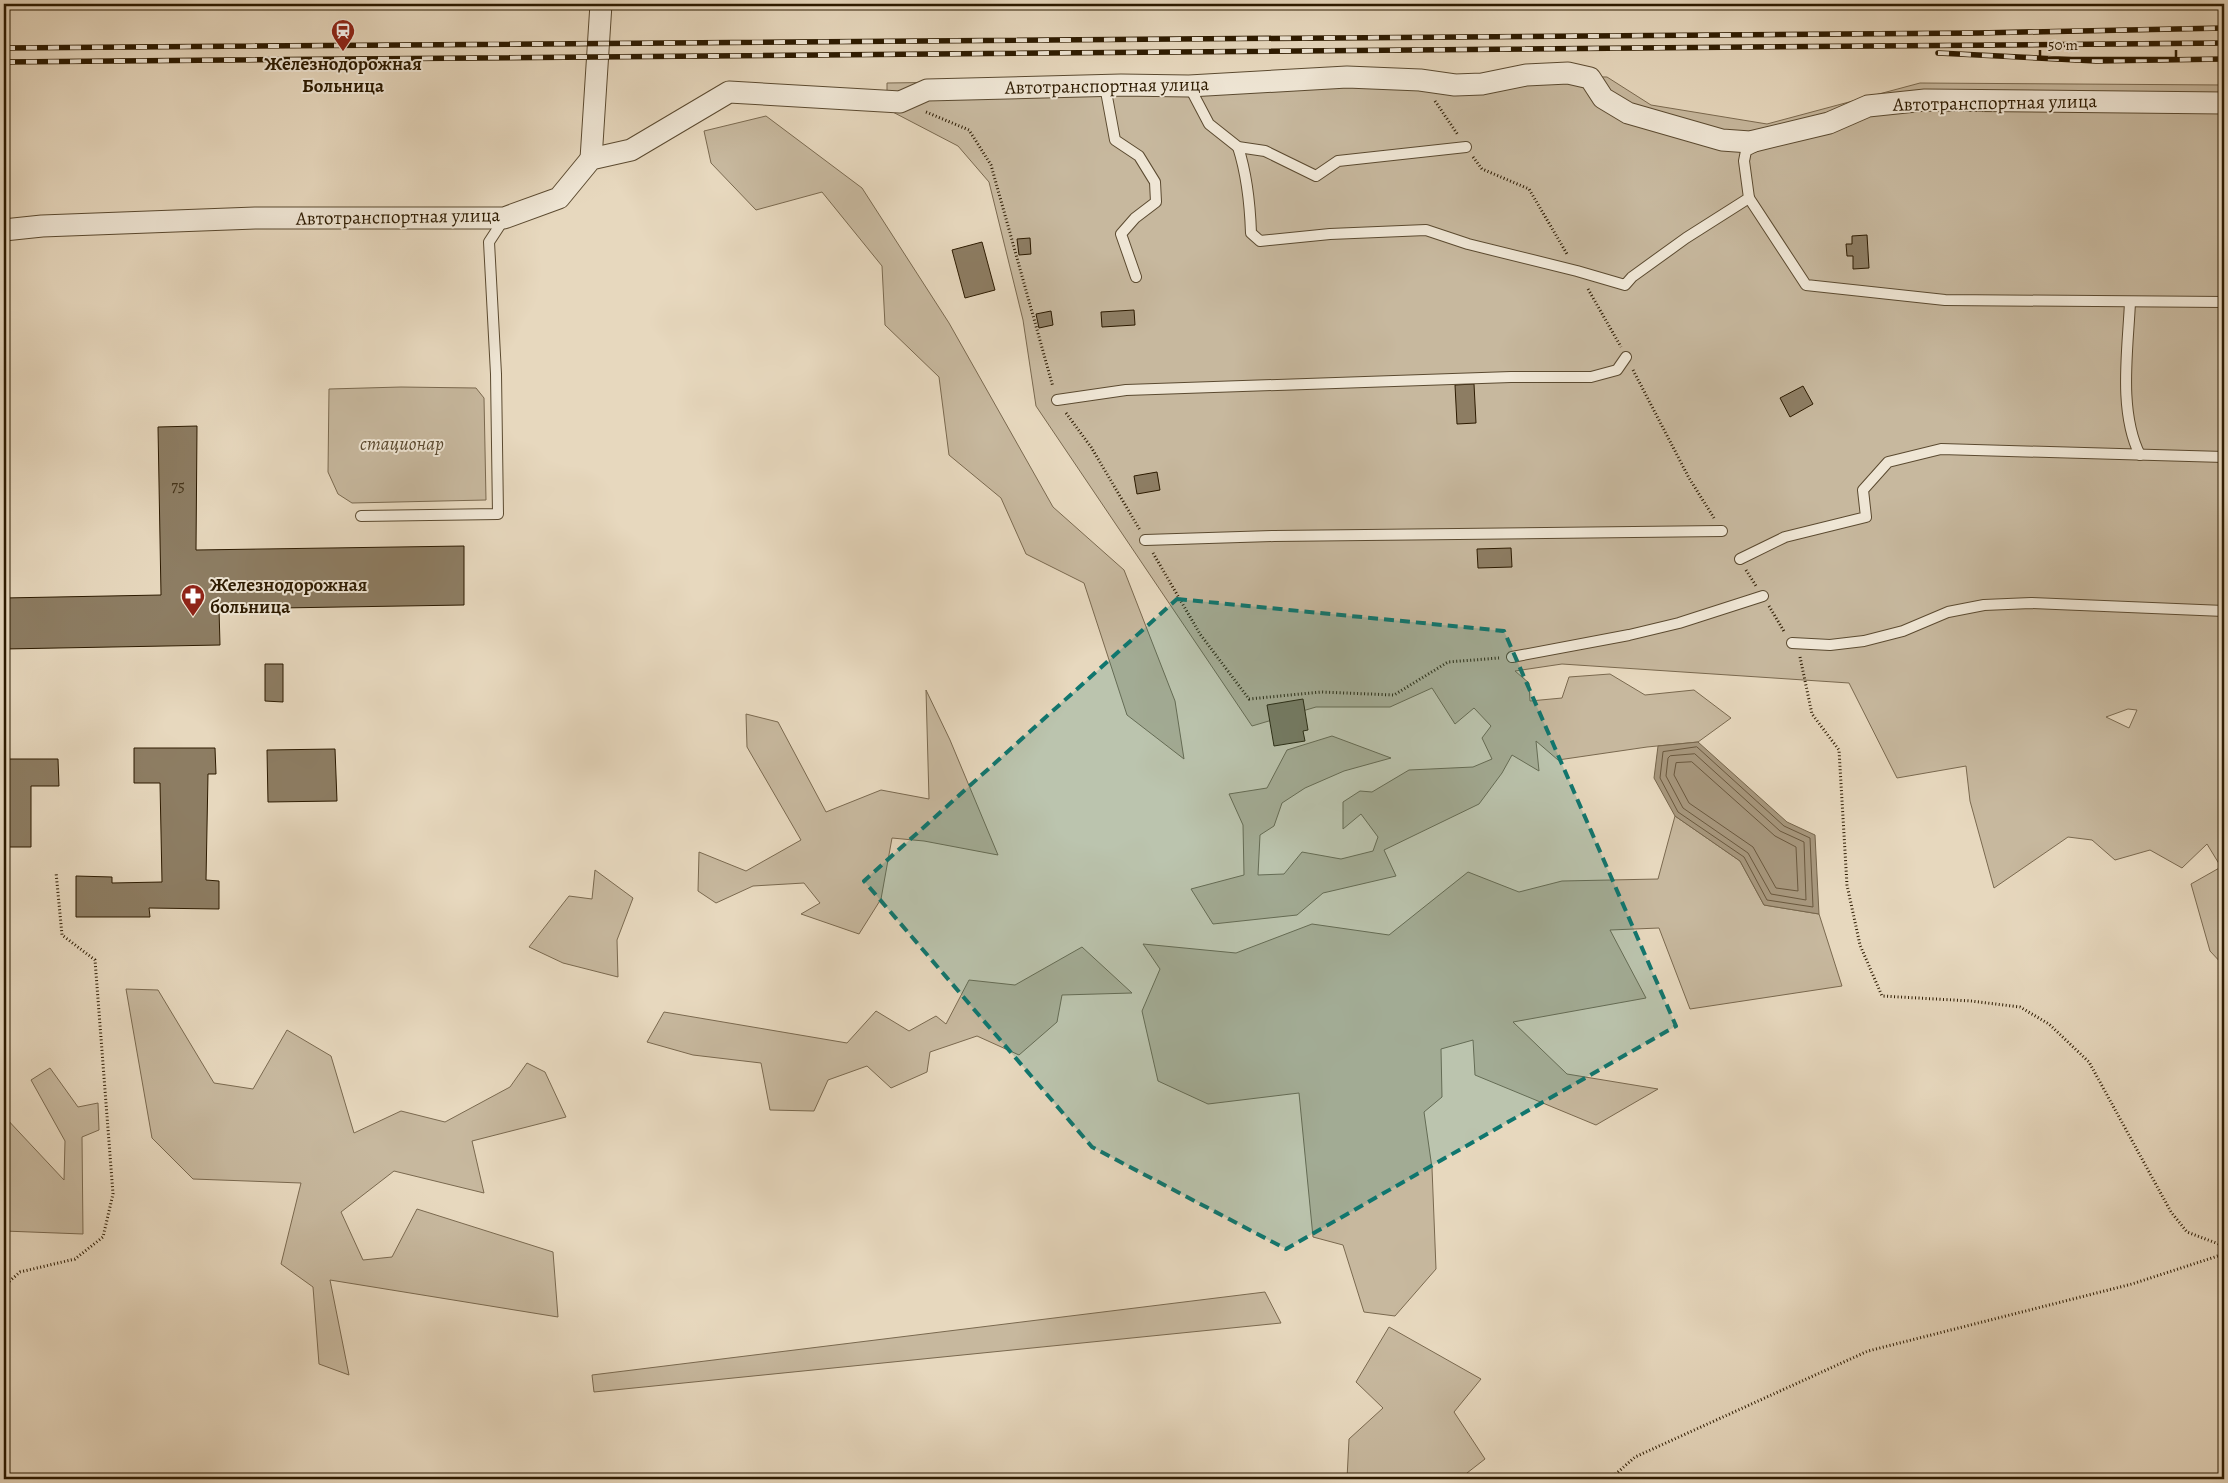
<svg xmlns="http://www.w3.org/2000/svg" width="2228" height="1483" viewBox="0 0 2228 1483" font-family="Alegreya,serif">
<rect width="100%" height="100%" fill="#e7d8be"/>
<filter id="stains"><feTurbulence type="fractalNoise" baseFrequency=".004" numOctaves="4"/><feColorMatrix values="0 0 0 0 .2 0 0 0 0 .09 0 0 0 0 .02 0 0 0 .5 -.17"/></filter>
<radialGradient id="worn" r=".72"><stop offset=".6" stop-color="#630" stop-opacity="0"/><stop offset="1" stop-color="#630" stop-opacity=".3"/></radialGradient>
<!-- green -->
<g fill="#c7b89e" stroke="#7a694f" fill-rule="evenodd">
<path d="M1470,75L1607,77L1651,105L1767,124L1920,83L2224,85V966L2210,951L2191,884L2221,867L2207,844L2182,868L2150,850L2115,860L2092,840L2068,837L1994,888L1970,801L1966,766L1897,778L1849,683L1562,664L1515,671L1529,683L1530,701L1562,698L1569,677L1610,674L1645,695L1694,690L1731,718L1698,742L1647,747L1558,760L1536,741L1539,771L1512,755L1502,773L1479,804L1384,850L1396,876L1323,893L1297,915L1213,924L1191,889L1244,875L1243,825L1229,794L1267,788L1287,750L1332,736L1391,758L1344,771L1305,788L1282,803L1274,826L1260,835L1258,875L1284,874L1302,852L1341,859L1373,851L1378,837L1361,814L1343,829V802L1360,791L1372,792L1409,770L1473,767L1492,759L1482,738L1491,726L1474,708L1455,724L1432,688L1390,707H1316L1252,726L1036,406L1023,320L989,182L958,146L887,109V83ZM2128,709L2137,710L2129,728L2106,717Z"/>
<path d="M766,116L862,188L949,323L1053,507L1124,570L1175,701L1184,759L1127,715L1084,583L1026,554L1001,498L949,455L939,377L885,325L882,266L822,192L756,210L711,163L704,131Z"/>
<path d="M401,387L476,388L484,398L486,500L352,503L338,494L328,472L329,389Z"/>
<path d="M926,690L950,740L998,855L924,841L892,838L881,899L859,934L801,914L820,903L804,883L753,886L716,903L698,891L699,852L746,871L801,840L747,747L746,714L778,722L826,812L881,790L929,799Z"/>
<path d="M1675,816L1740,861L1764,905L1819,914L1842,986L1690,1009L1659,928L1610,930L1646,998L1513,1022L1567,1074L1658,1089L1596,1125L1475,1075L1473,1040L1441,1049L1442,1097L1424,1112L1432,1168L1436,1269L1395,1316L1364,1312L1343,1245L1313,1237L1299,1093L1208,1104L1158,1081L1142,1011L1160,969L1143,944L1236,953L1312,924L1389,935L1468,872L1519,892L1562,881L1658,879Z"/>
<path d="M595,870L633,898L617,940L618,977L563,963L529,947L569,896L592,899Z"/>
<path d="M1082,947L1132,993L1062,995L1057,1022L1019,1055L977,1036L930,1052L927,1072L891,1088L867,1066L828,1080L814,1111L770,1110L761,1063L693,1055L647,1042L664,1012L847,1043L876,1011L909,1031L936,1016L946,1024L969,980L1015,985Z"/>
<path d="M126,989L158,990L214,1083L253,1089L287,1030L331,1056L354,1133L401,1111L445,1122L510,1087L527,1063L545,1072L566,1117L472,1141L484,1193L394,1171L341,1212L363,1260L392,1257L417,1209L553,1252L558,1317L330,1280L349,1375L319,1364L313,1287L281,1264L301,1183L193,1179L152,1138Z"/>
<path d="M50,1068L78,1107L98,1103L99,1130L82,1137L83,1234L4,1231V1116L64,1180L65,1141L31,1080Z"/>
<path d="M1265,1292L1281,1323L594,1392L592,1375Z"/>
<path d="M1389,1327L1481,1379L1454,1412L1485,1459L1467,1473L1470,1479H1347L1349,1439L1383,1408L1356,1382Z"/>
</g>
<!-- water -->
<path fill="#a7977d" stroke="#76654b" d="M1698,742L1787,822L1815,835L1819,914L1764,905L1740,861L1675,816L1654,778L1658,746Z"/>
<g fill="none" stroke-linecap="round" stroke-linejoin="round">
<!-- shore -->
<g stroke="#6a583e" stroke-width="1">
<path d="M1697,747L1784,826L1810,838L1813,907L1767,900L1744,857L1678,812L1660,778L1663,752Z"/>
<path d="M1695,754L1780,831L1804,842L1806,900L1771,894L1748,853L1683,808L1666,776L1668,758L1670,756Z"/>
<path d="M1692,762L1775,836L1796,847L1798,891L1776,888L1753,847L1689,803L1674,775L1676,763Z"/>
</g>
</g>
<!-- building -->
<g fill="#8d7d63" stroke="#2c1a00">
<path d="M1867,235L1869,268L1853,269V256H1847L1846,244H1852V236Z"/>
<path d="M1030,238L1031,254L1019,255L1017,239Z"/>
<path d="M982,242L995,290L965,298L952,250Z"/>
<path d="M1134,310L1135,325L1102,327L1101,312Z"/>
<path d="M1051,311L1053,325L1039,328L1036,314Z"/>
<path d="M1474,384L1476,423L1457,424L1455,385Z"/>
<path d="M1803,386L1813,404L1790,417L1780,398Z"/>
<path d="M197,426L196,550L464,546V605L219,609L220,645L4,649V598L161,595L158,427Z"/>
<path d="M1157,472L1160,490L1137,494L1134,476Z"/>
<path d="M1511,548L1512,567L1478,568L1477,549Z"/>
<path d="M265,664H283V702L265,701Z"/>
<path d="M1303,699L1308,730L1303,731L1305,741L1274,746L1267,705Z"/>
<path d="M134,748H215L216,774H208L206,880L219,881V909L149,908L150,917H76V876L112,877V883L162,882L160,783H134Z"/>
<path d="M335,749L337,801L268,802L267,750Z"/>
<path d="M4,759H58L59,786H31V847H4Z"/>
</g>
<g fill="none" stroke-linecap="round" stroke-linejoin="round">
<!-- lane casing -->
<g stroke="#5b4a30" stroke-width="12">
<g id="lane">
<path d="M1105,86L1115,140L1139,156L1155,182L1156,202L1135,218L1121,234L1136,277"/>
<path d="M1189,86L1209,124L1238,147L1265,151L1316,176L1338,161L1466,147"/>
<path d="M1238,147C1247,175 1250,203 1251,233L1260,241L1330,234L1426,230L1468,244L1577,271L1625,285L1632,277L1686,238L1749,198L1744,161L1746,151L1756,146"/>
<path d="M1749,198L1806,285L1945,300L2224,302"/>
<path d="M2130,302C2128,349 2118,411 2140,455"/>
<path d="M1057,400L1126,390L1511,377H1591L1617,370L1626,357"/>
<path d="M361,516L498,514L496,374L489,242L504,219"/>
<path d="M1145,540L1274,536L1722,531"/>
<path d="M1740,559L1785,537L1866,517L1863,490L1888,462L1941,449L2224,457"/>
<path d="M1792,643L1830,645L1864,641L1903,631L1948,612L1984,605L2031,603L2224,611"/>
<path d="M1512,657L1629,635L1679,623L1763,596"/>
</g>
</g>
<!-- street casing -->
<g stroke="#5b4a30" stroke-width="23">
<g id="street">
<path d="M591,159L601,4"/>
<path d="M4,230L42,226L255,218H504L559,198L591,159L631,150L729,92L900,102L927,90L1121,85L1189,86L1347,77L1420,80L1455,85L1482,84L1526,75L1568,73L1590,78L1603,98L1628,113L1722,140L1750,142L1829,123L1868,106L1925,100L2224,103"/>
</g>
</g>
<!-- path -->
<g stroke="#2c1a00" stroke-width="3" stroke-dasharray="1 2.5" stroke-linecap="butt">
<path d="M1435,101L1458,135"/>
<path d="M926,112L969,130L991,165L1053,387"/>
<path d="M1473,157L1482,169L1529,189L1567,254"/>
<path d="M1588,289L1621,347"/>
<path d="M1633,370L1689,478L1714,518"/>
<path d="M1066,413L1091,447L1140,530"/>
<path d="M1153,553L1200,634L1249,699L1321,692L1394,695L1448,662L1499,658"/>
<path d="M1746,570L1756,586"/>
<path d="M1769,606L1785,633"/>
<path d="M1800,657L1812,714L1839,750L1847,885L1860,945L1882,996L1971,1001L2020,1007L2049,1024L2089,1062L2171,1212L2187,1232L2224,1246"/>
<path d="M4,1286L20,1272L75,1259L103,1237L113,1194L95,960L62,935L56,872"/>
<path d="M1610,1479L1635,1457L1868,1351L2132,1284L2224,1254"/>
</g>
<!-- lane -->
<use href="#lane" stroke="#efe6d5" stroke-width="10"/>
<!-- street -->
<use href="#street" stroke="#efe6d5" stroke-width="21"/>
<!-- rail casing -->
<g stroke="#2c1a00" stroke-width="5.5">
<g id="rail">
<path d="M4,48L1978,33L2224,28"/>
<path d="M1938,53L2096,61L2224,59"/>
<path d="M4,62L2224,43"/>
</g>
</g>
<!-- rail -->
<use href="#rail" stroke="#efe6d5" stroke-width="4" stroke-dasharray="11" stroke-linecap="butt"/>
</g>
<!-- marked area -->
<path fill="#0f766e" fill-opacity="0.2" stroke="#0f766e" stroke-width="4" stroke-dasharray="10 6" stroke-linejoin="round" d="M1177,599L1504,631L1676,1026L1286,1249L1092,1147L864,881Z"/>
<!-- icons -->
<defs>
<g id="station-pin" transform="scale(1.25)"><path d="M0 17L-7.5 6A9.5 9.5 0 1 1 7.5 6Z" fill="#8f2418" stroke="#efe6d5"/><path d="M-3-6H3Q5-6 5-4V2Q5 4 3 4L4.5 6H3L1.5 4h-3L-3 6H-4.5L-3 4Q-5 4-5 2V-4Q-5-6-3-6ZM-3.5-4v3h7v-3ZM-3.5 1v1.5H-2V1ZM2 1v1.5H3.5V1Z" fill="#fff"/></g>
<g id="pharmacy-pin" transform="scale(1.25)"><path d="M0 17L-7.5 6A9.5 9.5 0 1 1 7.5 6Z" fill="#8f2418" stroke="#efe6d5"/><path d="M-2-6h4v4h4v4h-4v4h-4v-4h-4v-4h4Z" fill="#fff"/></g>
</defs>
<g fill-rule="evenodd">
<use href="#station-pin" x="343" y="31"/>
<use href="#pharmacy-pin" x="193" y="596"/>
</g>
<g text-anchor="middle" dominant-baseline="central" stroke-width="4" stroke-linejoin="round" paint-order="stroke">
<!-- number labels -->
<g font-size="16" fill="#443319">
<text x="178" y="486">75</text>
</g>
<!-- poi labels -->
<g font-size="19" font-weight="bold" fill="#2c1a00" stroke="#efe6d5">
<text x="343" y="64">Железнодорожная<tspan x="343" dy="22">Больница</tspan></text>
<text x="210" y="585" text-anchor="start">Железнодорожная<tspan x="210" dy="22">больница</tspan></text>
</g>
<!-- street labels -->
<g font-size="19" fill="#2c1a00" stroke="#efe6d5">
<text transform="translate(1107 86) rotate(-1)">Автотранспортная улица</text>
<text transform="translate(1995 103) rotate(-1)">Автотранспортная улица</text>
<text transform="translate(398 217) rotate(-1)">Автотранспортная улица</text>
</g>
<!-- park labels -->
<g font-size="19" font-style="italic" fill="#5a492f" stroke="#efe6d5">
<text x="402" y="444">стационар</text>
</g>
</g>
<!-- margin -->
<rect width="2228" height="1483" fill="none" stroke="#e7d8be" stroke-width="20"/>
<rect x="5" y="5" width="2218" height="1473" fill="none" stroke="#2c1a00" stroke-width="2.5"/>
<rect x="10" y="10" width="2208" height="1463" fill="none" stroke="#2c1a00"/>
<!-- scale -->
<path d="M2040 50v8h136v-8" fill="none" stroke="#2c1a00" stroke-width="2.5"/>
<text x="2048" y="50" font-size="15" fill="#2c1a00" stroke="#efe6d5" stroke-width="4" paint-order="stroke">50 m</text>
<rect width="100%" height="100%" filter="url(#stains)"/>
<rect width="100%" height="100%" fill="url(#worn)"/>
</svg>
